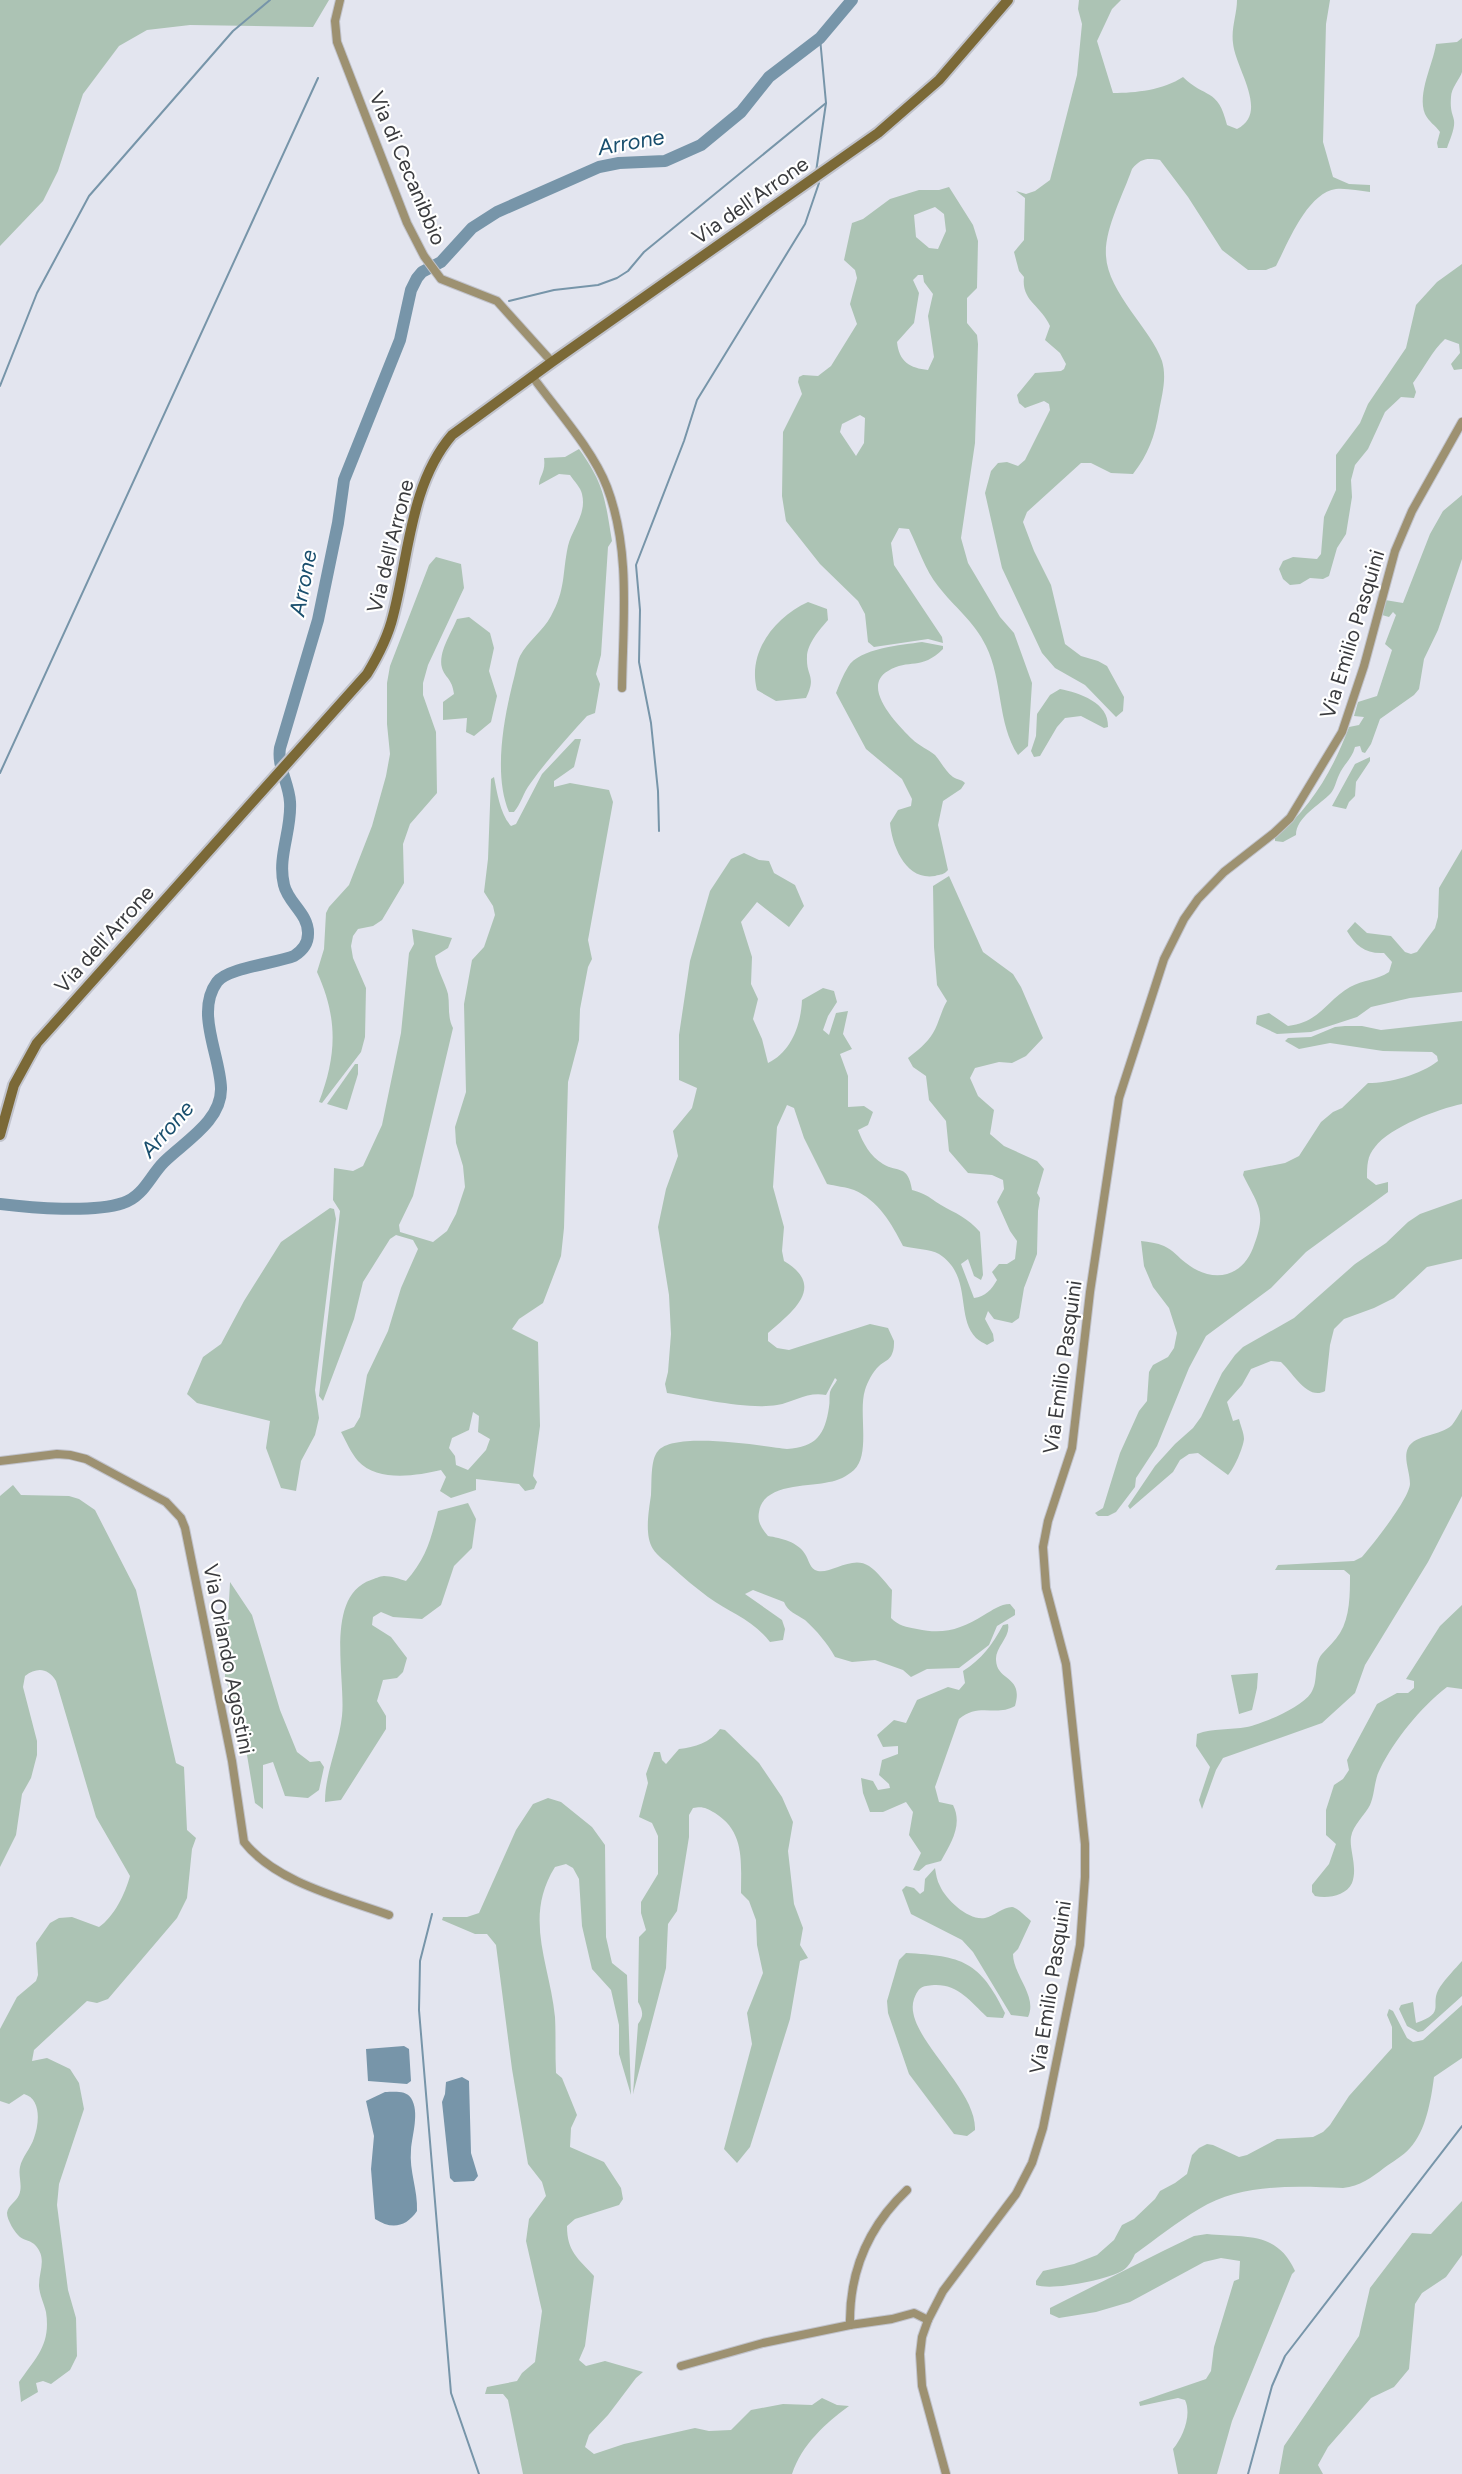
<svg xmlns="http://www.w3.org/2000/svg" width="1462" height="2474" viewBox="0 0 1462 2474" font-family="Figtree,sans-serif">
<rect width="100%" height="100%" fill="#e3e5ef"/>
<!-- green -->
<g fill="#acc3b4" fill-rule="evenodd">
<path d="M0,0H329L313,27L190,25L147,30L119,46L83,94L58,171L43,201L0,246Z"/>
<path d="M1079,0H1121L1112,9L1097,41L1113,93C1136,93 1163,90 1183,77C1205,99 1218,87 1227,125L1237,129C1270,113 1235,68 1233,43C1231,28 1237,14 1237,0H1330L1326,24L1323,142L1333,177L1349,184L1370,185V192C1359,191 1347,188 1336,189C1307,193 1288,243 1276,266L1266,270H1248L1222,250L1188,197L1160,160C1147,158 1141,158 1132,169C1123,195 1104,230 1106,256C1108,293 1151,329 1162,361C1167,378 1162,395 1159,411C1155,436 1148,455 1133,474L1111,473L1091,463H1081L1027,512L1023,522L1034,551L1051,585L1065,644L1081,656L1098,661L1107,666L1124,697L1123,711L1116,717L1085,685L1055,668L1042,653L1002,568L985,493L991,471L998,463L1007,462L1018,466L1025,460L1050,410L1049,404L1044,401L1025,408L1019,403L1017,395L1035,373L1061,371L1064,369L1066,364L1060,353L1045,340L1050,326C1041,305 1021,301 1024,277L1019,271L1014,252L1024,240L1025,198L1016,191L1026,194L1035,191L1050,180L1077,75L1082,24L1078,9Z"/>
<path d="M1462,38C1462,48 1462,62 1462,72C1460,79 1451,88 1451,97C1449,124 1462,112 1447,148H1438L1437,143L1440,132C1435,125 1429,122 1425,114C1417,93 1433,65 1436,44L1457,42Z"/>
<path d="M949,187L973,225L978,241L977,288L967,298V323L977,335L978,344L975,443L961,538L968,563L1000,617L1014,633L1032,683L1028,746L1018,755C997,723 1003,680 986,646C974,621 954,607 938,586C925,570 918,547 909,529L899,528L891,543L894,565L942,637L943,643L928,639L874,647L868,642L865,614L858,601L820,564L786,521L782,496L783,432L802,394L798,382L799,377L803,375L818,376L831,366L857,324L850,304L857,278L855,270L844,260L852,223L863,219L890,199L919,190H939ZM935,207L944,214L946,231L938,249L929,248L916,237L914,215ZM918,275H923L924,282L933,294L928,316L934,357L928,370C910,368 899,362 897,342L914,323L919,293L913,280ZM860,415L865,418L864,443L856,456L840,432L842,424Z"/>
<path d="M1462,264V369L1454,370L1451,364L1460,353L1459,344L1445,339C1432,351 1424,368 1413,383L1416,392L1414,398L1401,397L1385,412L1368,449L1355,465L1351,480L1352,497L1346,534L1337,548L1329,576L1323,579L1310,578L1300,584L1290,585L1283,579L1279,569L1283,561L1293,557L1317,559L1321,554L1324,517L1336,490V455L1360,423L1368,404L1406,348L1416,305L1437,282Z"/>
<path d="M579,449C605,485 605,500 612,541L608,547L601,655L596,674L600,684L595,713L587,716C567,738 547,760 530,784C523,793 521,804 514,812H509C493,774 504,717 514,678C516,671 517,662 520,656C528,641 543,631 551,616C566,589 562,574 568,546C572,529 587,514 582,494C581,488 574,481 570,475L559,474L539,485C539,476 546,473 544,458L565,457Z"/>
<path d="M1462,495V559L1438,630L1424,659L1419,689L1414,695L1380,719L1371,744L1365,753L1362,752L1360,746L1355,747C1352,759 1343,765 1339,775C1336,781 1335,788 1331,793C1320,805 1296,817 1296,835L1283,842L1275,841V837C1311,808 1333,770 1349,727L1359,725L1364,717L1354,716L1358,702L1377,696L1392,650L1385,644L1396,615L1393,612L1389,617L1382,615L1385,600L1403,603L1430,534L1443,511Z"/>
<path d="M436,557L461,564L464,588L428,665L423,683V695L436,732L437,793L410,824L403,844L404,883L382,920L373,926L358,929L353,936L351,946L353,958L366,988L365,1037L361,1052L322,1103L319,1102C337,1055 338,1018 317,972L324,949L326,913L329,907L349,885L372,826L386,776L390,754L387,724V683L390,666L429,565Z"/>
<path d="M808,602L827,609L828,620C820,629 807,644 807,657C806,677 817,675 806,698L776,701L757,690C747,652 775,617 808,602Z"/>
<path d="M469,617L490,633L494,648L489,671L497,696L491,722L474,736L466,732L467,718L443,720V702L454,694C452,678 445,678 442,668C438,652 451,634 457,619Z"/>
<path d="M922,642L943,646V649C921,671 909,658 888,671C860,687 898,725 912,739C919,746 928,749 935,755C941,762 946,772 953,777C958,780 961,779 965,783L961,789L943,801L938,825L948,870C944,875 941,874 935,876C906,881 892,846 890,823L898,810L911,806L912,799L902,779L866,749L836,693C839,685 843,675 848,667C859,648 902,645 922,642Z"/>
<path d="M1060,689C1079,693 1109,702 1108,727L1104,728L1081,716L1065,718L1057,727L1040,756L1034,757L1031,751L1036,736L1037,714L1050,695Z"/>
<path d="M575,739H581L574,767L554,781V787L570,783L609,790L613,802L588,940L592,959L588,967L580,1009L579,1040L568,1082L564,1228L561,1256L543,1303L519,1319L512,1329L538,1342L540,1426L533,1476L537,1482L534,1489L525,1491L519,1484L476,1479V1490L451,1498L440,1491L446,1477L441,1470C416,1476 377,1482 358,1461C351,1453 346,1441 341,1432L354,1427L360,1417L367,1375L388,1331L401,1288L418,1249L413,1240L396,1235L390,1239L363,1282L354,1319L323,1401L319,1396L340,1211L333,1200L334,1168L353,1171L363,1166L382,1125L401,1033L409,953L414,944L412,929L452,938L448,948L435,956C437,970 445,982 448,994C450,1006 447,1016 453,1028L419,1172L413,1196L399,1225L400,1232L433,1242L447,1231L456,1214L465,1187L463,1166L456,1143L455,1127L466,1092L464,1004L472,960L484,947L495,915L493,906L484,892L488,859L491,779L494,777C497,792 500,814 511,826L516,824L542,774ZM473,1412L479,1416L478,1432L490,1439L486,1450L468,1470L456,1465L455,1456L449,1448L452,1438L469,1430Z"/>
<path d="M1370,757V761L1356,782L1355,796L1349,802L1346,809L1332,806L1355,764Z"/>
<path d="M1462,849V992L1410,998L1371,1007L1357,1017L1311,1032L1277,1034L1256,1024L1257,1016L1269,1013L1288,1026C1320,1022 1326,1001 1350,987C1363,980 1377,980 1389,972L1392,962L1384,953C1365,954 1356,946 1347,931L1355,922L1367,933L1391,936L1405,952L1411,954L1417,952L1435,928L1438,917L1439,888Z"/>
<path d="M744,853L759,860L769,861L774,873L795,885L804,906L789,927L757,902L741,922L752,957L751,984L758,999L753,1019L762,1039L768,1063C791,1052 801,1025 802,1000L823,988L834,991L837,1002L828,1016L823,1030L829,1035L836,1013L848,1011L843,1034L852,1049L840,1054L848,1076V1107L864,1106L873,1112L868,1125L858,1130C863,1143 870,1156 883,1164C898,1173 908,1164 912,1190C927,1194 928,1197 941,1205C955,1213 968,1218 980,1232L983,1275L981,1280L974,1276L968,1259L961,1264L974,1298C985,1297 992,1289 997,1280L992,1272L999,1264H1007L1015,1259L1017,1241L1010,1231L997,1202L1004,1189L1003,1180L992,1175L968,1173L949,1151L946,1121L929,1100L926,1076L913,1067L908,1058C917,1051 927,1043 933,1033C939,1023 941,1011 947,1001L937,985L934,947L933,886L949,876L983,952L1013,974L1021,987L1043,1038L1026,1056L1012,1063L999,1062L975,1068L970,1078L978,1096L994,1110L990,1134L1004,1146L1037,1161L1044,1169L1037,1193L1040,1198L1038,1211L1037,1254L1024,1288L1019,1318L1012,1323L994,1319L988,1311L985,1319L993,1334L994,1341L987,1345C984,1343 979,1341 976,1338C955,1316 973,1276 939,1254C930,1249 914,1249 903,1246C892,1224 878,1200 854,1190C846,1187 835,1186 827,1184L804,1138L794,1108L787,1105L777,1127L773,1187L784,1227L782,1251L784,1261C826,1286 794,1311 768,1333V1341L777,1348L789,1350L870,1324L888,1328L894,1341C894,1345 894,1350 892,1354C890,1360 883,1362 879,1366C873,1371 867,1383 865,1390C858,1412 871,1454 854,1470C847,1476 838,1481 829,1482C809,1487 763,1483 759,1512C757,1522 762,1529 768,1536C781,1538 798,1542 805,1554C809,1560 809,1566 815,1570C828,1577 851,1554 869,1566C877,1571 885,1582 892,1590L891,1618C899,1626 906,1627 917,1629C944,1635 961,1629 984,1615C993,1610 1000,1604 1010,1604L1015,1610V1615L997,1626L989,1645L959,1668L927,1669L911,1677L903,1670L875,1660L852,1662L835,1657C827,1643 817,1631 805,1620C796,1614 788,1612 784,1602L753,1590L745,1594L782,1620L785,1629L783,1640L770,1642C752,1619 730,1613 708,1597C696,1588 684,1578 673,1568C667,1562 657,1556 653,1549C644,1535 649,1510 651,1495C652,1483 650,1460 658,1451C674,1431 762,1446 787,1449C816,1447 825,1435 829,1407C830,1402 829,1397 830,1392C831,1388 835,1384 837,1380L835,1378L826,1395C808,1391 794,1402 777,1405C748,1410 697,1398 667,1393L665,1384L668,1372L671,1334L669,1295L658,1227L666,1189L678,1156L673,1131L692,1108L697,1088L679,1080V1035L690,961L710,891L731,859Z"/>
<path d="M1462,1021V1104C1438,1109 1390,1127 1375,1147C1367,1156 1367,1166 1367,1178L1376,1185L1388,1182V1192L1306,1252L1271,1288L1206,1336L1189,1368L1157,1446L1136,1478L1135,1487L1116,1512L1108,1516H1098L1095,1513L1103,1508L1120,1453L1139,1411L1147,1401L1149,1372L1153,1365L1168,1357L1174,1348L1177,1333L1169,1308L1153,1287L1144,1266L1141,1241C1149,1242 1157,1243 1164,1246C1173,1250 1178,1257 1186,1263C1211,1283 1241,1279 1253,1248C1267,1212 1259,1207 1243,1175L1244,1171L1285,1163L1299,1156L1321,1122L1333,1112L1342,1108L1368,1083C1390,1083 1420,1075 1438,1061L1437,1056L1432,1052L1383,1051L1330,1043L1299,1049L1285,1041L1288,1038L1311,1037L1335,1027L1345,1026H1362L1381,1030Z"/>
<path d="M355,1064H358V1074L347,1110L327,1104Z"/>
<path d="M1462,1199V1259L1427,1267L1394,1298L1374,1308L1344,1319L1334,1329L1330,1345L1325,1391C1308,1401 1293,1373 1281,1362L1271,1361L1251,1369L1242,1385L1227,1402L1233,1421L1239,1419C1240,1424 1244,1433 1244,1439C1243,1448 1234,1469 1228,1475L1198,1453L1189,1454L1180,1460L1173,1472L1130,1509L1128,1506L1155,1466L1175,1444L1193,1428L1201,1417L1222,1373L1235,1355L1243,1347L1294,1318L1355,1264L1386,1243L1408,1222L1420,1214Z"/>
<path d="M330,1208L334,1209L336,1219L315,1390L319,1418L315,1435L301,1461L296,1491L281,1488L266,1448L270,1421L197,1403L187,1394L203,1357L221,1344L244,1301L281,1242Z"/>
<path d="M1462,1409V1496L1428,1562L1365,1665L1355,1693L1322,1723L1223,1758L1216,1770L1202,1809L1199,1800L1210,1767L1196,1746L1197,1734C1213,1728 1230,1730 1247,1727C1264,1723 1301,1708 1311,1693C1319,1681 1313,1665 1322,1654C1328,1647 1335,1641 1340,1633C1350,1617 1350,1594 1350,1575L1344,1570H1275L1278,1565L1354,1561L1362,1557C1374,1543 1409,1499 1410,1484C1410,1472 1403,1458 1408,1448C1415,1434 1441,1436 1452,1425C1456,1420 1459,1414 1462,1409Z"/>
<path d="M13,1485L21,1495L69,1496L79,1499L95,1510L136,1590L176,1763L184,1767L187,1830L196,1838L192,1849L187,1898L177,1918L108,1999L97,2003L87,2001L34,2050L32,2061L47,2058L70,2069L79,2083L84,2109L59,2184L57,2205L68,2290L76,2318L77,2356L70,2370L51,2384L43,2381L36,2383L38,2392L21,2402L19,2382C36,2357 51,2345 46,2312C44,2303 39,2294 39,2285C39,2271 47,2259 36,2246C31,2240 25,2241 20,2237C15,2233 7,2220 7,2213C8,2205 16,2202 19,2195C23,2186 18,2176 20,2167C22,2157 31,2148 34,2138C39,2124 42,2099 24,2094L9,2104L0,2101V2029L17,1997L36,1981L38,1975L36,1943L50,1923L59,1918L72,1917L99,1927C114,1917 125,1894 130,1876L96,1817L56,1681C48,1668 37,1667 25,1676L23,1687L37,1741V1755L31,1778L22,1794L16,1835L0,1867V1496Z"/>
<path d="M468,1503L476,1519L472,1548L454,1566L441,1605L422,1619L393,1617L381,1612L373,1617L372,1625L391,1637L407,1658L403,1672L397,1678L383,1680L377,1701L386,1716V1729L341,1800L325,1802C325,1772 339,1745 342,1716C346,1679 324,1596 371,1580C374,1579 380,1576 384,1576C391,1576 400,1579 406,1581C426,1559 431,1539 438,1511Z"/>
<path d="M230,1582L252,1615L280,1710L297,1752L310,1762L320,1761L324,1767L319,1790L308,1798L285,1796L273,1762L263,1765V1809L255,1803L243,1731L225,1677Z"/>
<path d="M1462,1605V1689L1447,1687C1420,1708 1395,1739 1380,1769C1374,1780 1375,1794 1370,1805C1365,1815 1353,1825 1351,1837C1349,1849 1358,1867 1352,1883C1346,1896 1327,1899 1315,1896L1312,1892V1885L1329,1864L1336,1844L1326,1835V1810L1334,1785L1343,1779L1349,1770L1347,1760L1377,1704L1397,1693H1408L1414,1688V1681L1406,1679L1440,1626Z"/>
<path d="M1008,1624C1011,1637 995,1647 996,1660C997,1682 1024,1675 1015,1706C996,1717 979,1702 959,1719L935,1787L939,1802L953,1805C963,1825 951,1843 941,1861L926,1865L919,1871L913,1870L921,1853L909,1835L913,1812L906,1802L883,1812H870L863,1793L861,1778L873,1781L878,1790L890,1788L889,1784L879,1775L882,1760L898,1754V1746L883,1747L877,1735L894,1720L906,1723L917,1700L948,1687L959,1690L965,1683L963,1671C982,1659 992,1645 1003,1625Z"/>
<path d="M1258,1673L1257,1688L1252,1710L1239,1714L1231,1675Z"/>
<path d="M720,1729L725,1730L759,1763L782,1797L793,1822L788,1851L794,1904L803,1928L800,1945L808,1958L800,1961L790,2019L750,2147L737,2163L724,2149L752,2044L747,2013L763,1973L757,1945L756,1920L749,1901L741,1893C741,1861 745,1832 715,1813C706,1808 703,1806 693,1808L689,1815V1837L677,1911L668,1924L666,1968L633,2094L638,2024C644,2016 643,2011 638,2002L639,1937L646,1930L641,1913V1902L658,1874V1836L652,1823L639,1817L648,1783L646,1774L654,1752H660L662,1760L666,1764L679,1749C695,1747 710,1743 720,1729Z"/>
<path d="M548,1798L561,1802L592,1827L605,1845L606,1937L612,1963L627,1975L631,2095L619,2054V2025L611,1990L592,1969L582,1926L579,1879L573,1868L566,1864L555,1867C523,1918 550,1964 555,2017C556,2035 555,2054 556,2073L562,2078L577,2115L571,2128L570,2147L604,2162L621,2188L623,2199L619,2205L575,2219L567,2226C567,2252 578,2258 594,2276L585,2346L579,2360L586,2366L605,2361L643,2372L636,2378L608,2415L589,2435L585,2447L594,2454L624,2444L695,2428L709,2431L731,2430L751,2410L783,2404L812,2405L822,2398L837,2405L849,2406C826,2423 802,2444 792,2474H523L508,2400L503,2394H485L487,2387L517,2381L522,2373L535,2362L542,2311L526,2241L529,2219L546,2196L542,2182L528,2164L512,2069L496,1945L487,1934H475L442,1920L443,1917H467L479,1913L516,1830L533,1804Z"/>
<path d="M935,1868C936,1874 937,1881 940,1886C946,1900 969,1921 985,1918C994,1916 1003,1907 1012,1907C1018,1908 1026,1917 1031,1921L1018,1949L1013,1954C1013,1975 1038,1996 1028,2017L1011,2015L973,1952L962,1940L911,1914L902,1890L906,1886L914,1888L920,1894L924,1891L925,1879Z"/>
<path d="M906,1953C962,1956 980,1961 1005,2013L1003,2018L987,2017C970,2001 958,1984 934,1985C921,1986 919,1987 914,1999C902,2034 977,2087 975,2130L967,2136L954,2134L909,2074L888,2013L887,2001L899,1960Z"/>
<path d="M1462,1961V1996L1423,2031L1418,2032L1407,2026L1399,2009L1401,2005L1413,2002L1416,2023C1448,2012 1428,2005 1440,1987C1446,1978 1455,1969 1462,1961Z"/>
<path d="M1462,2005V2058L1434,2077C1431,2100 1426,2131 1410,2148C1403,2156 1392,2162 1384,2168C1371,2178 1360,2186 1343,2188C1295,2186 1241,2183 1199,2209C1177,2222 1156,2239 1135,2254C1131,2262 1128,2268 1120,2272C1104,2280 1052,2291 1036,2285V2281L1043,2271L1074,2264L1097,2255L1114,2240L1122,2225L1134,2219L1155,2199L1160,2191L1175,2183L1187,2174L1192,2155L1199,2148L1207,2144L1213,2145L1239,2157L1247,2155L1277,2139L1313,2137L1323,2132L1330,2125L1349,2096L1392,2048V2027L1387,2015L1389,2009L1393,2011L1407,2038L1413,2042L1423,2040Z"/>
<path d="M1462,2201V2255L1446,2277L1422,2293L1415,2304L1409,2369L1394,2387L1371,2398L1328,2447L1318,2465L1323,2474H1279L1284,2446L1359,2336L1370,2288L1412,2233L1431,2234Z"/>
<path d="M1207,2234C1243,2238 1277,2230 1295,2271L1292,2274L1232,2421L1217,2474H1178L1173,2449C1183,2437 1192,2415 1185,2400L1178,2398L1140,2406L1139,2402L1206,2379L1211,2371L1214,2347L1234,2281L1239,2279L1240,2261L1221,2258L1204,2262L1130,2302L1096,2312L1059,2318L1050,2314V2308L1163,2251L1194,2236Z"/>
</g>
<!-- water -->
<g fill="#7795a9">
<path d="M404,2046L409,2049L411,2081L407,2084L368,2081L366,2049Z"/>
<path d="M462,2077L469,2081L471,2153L478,2176L474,2181L454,2182L450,2178L442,2102L445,2094L446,2082Z"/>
<path d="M385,2092C393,2092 406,2090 411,2098C420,2112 412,2135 411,2150C409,2171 418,2190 417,2211C406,2227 392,2230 375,2219L371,2169L374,2136L366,2101Z"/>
</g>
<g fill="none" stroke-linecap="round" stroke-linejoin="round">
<!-- stream -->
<g stroke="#7795a9" stroke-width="2">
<path d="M816,172L826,103L820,38"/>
<path d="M509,301L554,290L598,285L617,278L628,271L644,252L826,103"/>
<path d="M0,386L37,293L89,196L233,31L270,0"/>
<path d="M0,773L318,78"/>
<path d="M659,831L658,791L651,723L639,662L640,610L636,565L684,441L697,400L805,224L819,183"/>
<path d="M432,1914L420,1961L419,2010L451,2393L479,2474"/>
<path d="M1248,2474L1272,2386L1285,2356L1462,2126"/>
</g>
<!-- river -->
<path stroke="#7795a9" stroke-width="12" d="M0,1204C32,1208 93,1213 123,1203C143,1197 150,1176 164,1162C184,1142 222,1121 221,1088C220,1055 195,1012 217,982C227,968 276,963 294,956C302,951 308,944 308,934C309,914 288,903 284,885C277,857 292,830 290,802C289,783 277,767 280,748L318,620L338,523L344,480L400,340L411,290L417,278L422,272L441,262L472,228L497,212L599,167L619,163L665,161L701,145L741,112L769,77L820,38L852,0"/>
<!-- street casing -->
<g stroke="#c1c3cc" stroke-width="10">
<g id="street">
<path d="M340,0L335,21L337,42L407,223L424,256L441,279L497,301L552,362"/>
<path d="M532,376C556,409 593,450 607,487C631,550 623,621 622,688"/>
<path d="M0,1461L57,1454L70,1455L86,1459L166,1502L181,1518L185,1528L232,1761L244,1842C275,1882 342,1898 389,1915"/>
<path d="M850,2325C849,2271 869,2226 907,2190"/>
<path d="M681,2366L763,2343L850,2325L892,2319L914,2313L928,2320"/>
<path d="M946,2474L922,2386L920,2354L922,2337L928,2320L943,2291L1016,2194L1032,2163L1043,2128L1080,1945L1085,1877V1844L1066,1664L1046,1588L1043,1547L1048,1521L1072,1448L1090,1292L1119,1098L1164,959L1184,919L1198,899L1224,872L1274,833L1290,818L1342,732L1364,666L1395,551L1412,511L1462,422"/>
</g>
</g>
<!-- secondary casing -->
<g stroke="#c1c3cc" stroke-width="14">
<path id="secondary" d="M0,1135L14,1085L37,1043L367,674C378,656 388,637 393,616C409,555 410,484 452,435L552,362L878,133L939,80L1008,0"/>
</g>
<!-- street -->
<use href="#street" stroke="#9d9171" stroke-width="8"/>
<!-- secondary -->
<use href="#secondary" stroke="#7b6937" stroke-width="10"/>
</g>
<g text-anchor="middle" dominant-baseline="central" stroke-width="4.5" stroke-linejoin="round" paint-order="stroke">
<!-- street labels -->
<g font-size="21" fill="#3a3b3e" stroke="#fff">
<text transform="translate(408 168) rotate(67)">Via di Cecanibbio</text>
<text transform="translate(750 200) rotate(-35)">Via dell'Arrone</text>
<text transform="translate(390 546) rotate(-76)">Via dell'Arrone</text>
<text transform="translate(1352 634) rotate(-73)">Via Emilio Pasquini</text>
<text transform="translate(104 939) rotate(-48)">Via dell'Arrone</text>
<text transform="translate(1062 1367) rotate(-82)">Via Emilio Pasquini</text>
<text transform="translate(229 1659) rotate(79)">Via Orlando Agostini</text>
<text transform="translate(1050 1987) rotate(-81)">Via Emilio Pasquini</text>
</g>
<!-- water labels -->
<g font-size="22" font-style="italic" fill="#1a4f6e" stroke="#fff">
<text transform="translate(631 142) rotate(-10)">Arrone</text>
<text transform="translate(303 583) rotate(-79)">Arrone</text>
<text transform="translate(167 1129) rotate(-48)">Arrone</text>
</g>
</g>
</svg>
